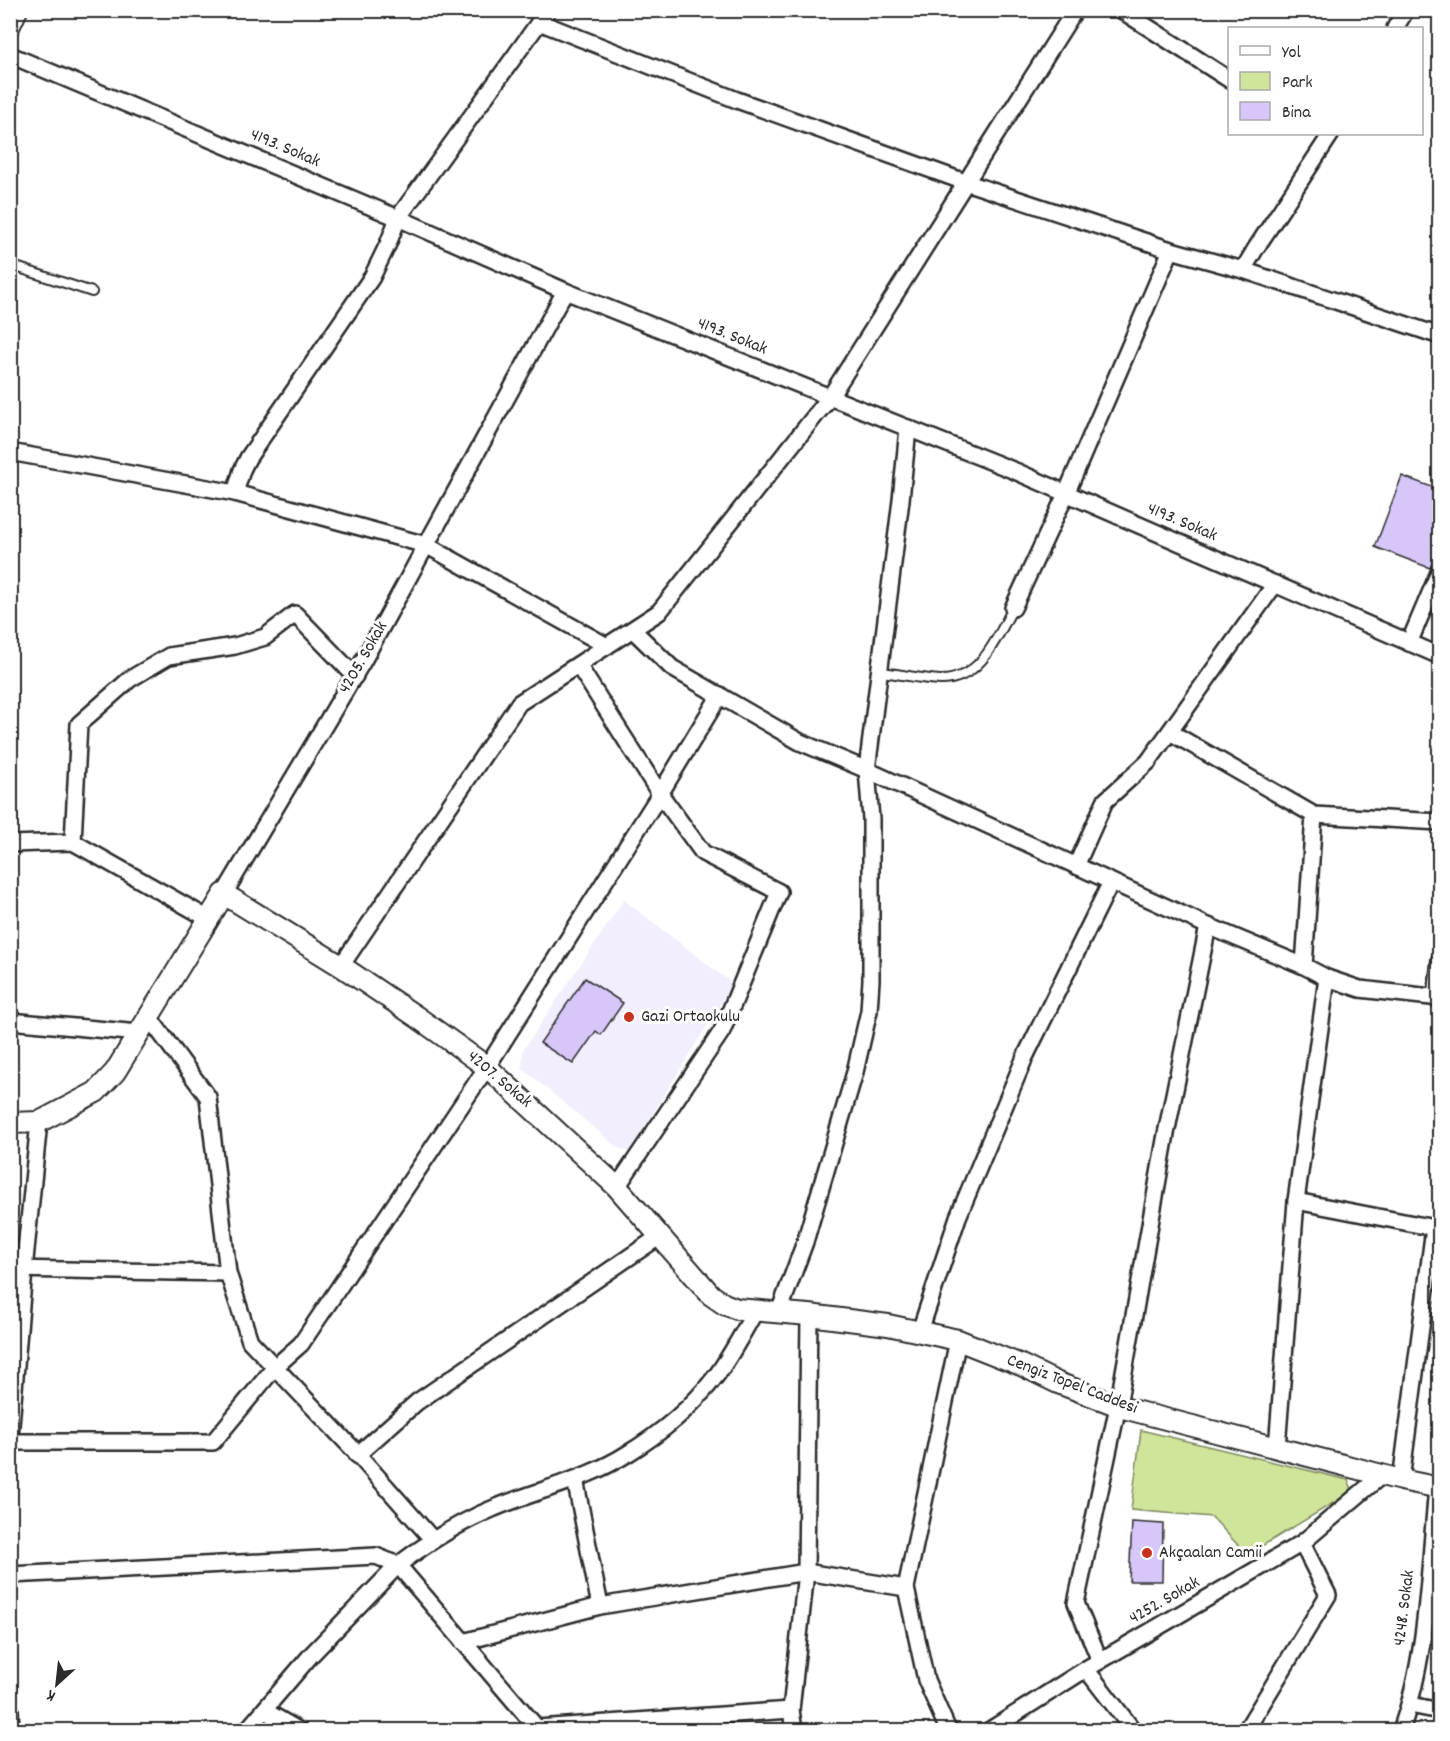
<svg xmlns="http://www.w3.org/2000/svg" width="1450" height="1741" viewBox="0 0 1450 1741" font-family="Dekko,sans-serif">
<rect width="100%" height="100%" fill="#fff"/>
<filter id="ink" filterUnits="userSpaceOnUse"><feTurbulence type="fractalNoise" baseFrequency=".0167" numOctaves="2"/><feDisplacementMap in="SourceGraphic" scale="12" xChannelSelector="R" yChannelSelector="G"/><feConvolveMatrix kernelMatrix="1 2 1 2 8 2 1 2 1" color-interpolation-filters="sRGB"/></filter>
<g filter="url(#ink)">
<!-- built -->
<path fill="#f3eefd" d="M624,900L733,984L629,1152L618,1148L522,1068L523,1050Z"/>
<!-- green -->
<path fill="#cfe59a" stroke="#7d8862" stroke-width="1.5" d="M1141,1430L1348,1480L1353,1491L1247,1555L1212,1517L1131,1510Z"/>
<!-- building -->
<g fill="#d7c7f9" stroke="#2b2b2b" stroke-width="1.5">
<path d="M1402,476L1440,490V544L1430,568L1375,547Z"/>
<path d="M585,978L623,1003L601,1035L596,1031L573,1064L540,1043Z"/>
<path d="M1132,1522L1163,1524L1162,1581H1129Z"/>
</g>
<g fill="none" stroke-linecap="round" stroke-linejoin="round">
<!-- service casing -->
<g stroke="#2b2b2b" stroke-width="12">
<g id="service">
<path d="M10,265L92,292"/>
<path d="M881,672C900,674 921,679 941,680C981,680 997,637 1013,608"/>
</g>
</g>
<!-- minor casing -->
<g stroke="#2b2b2b" stroke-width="20">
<g id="minor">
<path d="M1121,10L1230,80"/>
<path d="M539,22L737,100L965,182L1171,250L1243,270L1440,336"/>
<path d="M1395,28L1406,10"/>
<path d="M10,55L398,218L565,291L1015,471L1440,656"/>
<path d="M1243,270L1256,248L1331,134"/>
<path d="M10,452L235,493L426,545L607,646"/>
<path d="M235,493L242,470L248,458L372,277L388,244L398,218L548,10"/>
<path d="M1013,608L1066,494L1171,250"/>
<path d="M633,630L672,668L800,742L867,770L1208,926L1304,966L1327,978L1360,989L1440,998"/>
<path d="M1409,643L1440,570"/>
<path d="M578,665L660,794L703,853L779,892L722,1031L617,1187"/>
<path d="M1170,732L1314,815L1440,822"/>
<path d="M73,842L79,724L130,679L169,656L235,646L265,637L295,614L355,676"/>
<path d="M10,844L73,842L209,919"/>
<path d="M1076,866L1105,801L1148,762L1275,584"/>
<path d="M224,894L363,661L565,291"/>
<path d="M341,966L519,703L659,612L830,397L1075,10"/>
<path d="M1304,966L1314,815"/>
<path d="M1436,998L1440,959"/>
<path d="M148,1016L208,1097L228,1273L250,1341L353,1449L433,1540"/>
<path d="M10,1021L139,1033"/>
<path d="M1296,1201L1440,1229"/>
<path d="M10,1269L228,1273"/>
<path d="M779,1312L805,1242L855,1072L869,1011L871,980V819L867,770L901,500L908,428"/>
<path d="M920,1331L958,1217L1025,1057L1111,882"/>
<path d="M10,1437L24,1270L39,1122"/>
<path d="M10,1442H213L275,1367L301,1344L487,1067L660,794L720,695"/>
<path d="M1277,1448L1296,1201L1327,978"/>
<path d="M357,1455L417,1402L660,1236"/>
<path d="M575,1479L600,1606"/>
<path d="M1401,1480L1434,1228"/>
<path d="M10,1575L376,1556L398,1565L537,1728L536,1730"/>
<path d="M463,1642L600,1606L806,1572L906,1588"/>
<path d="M1100,1661L1076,1603L1118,1406L1166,1134L1208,926"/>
<path d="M1086,1669L1133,1730"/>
<path d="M1410,1705L1440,1711"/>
<path d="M10,1710L11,1730"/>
<path d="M265,1711L298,1730"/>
<path d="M537,1728L791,1710"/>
<path d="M247,1730L312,1654L398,1565C427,1543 458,1523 492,1509C537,1490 586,1480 627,1454C660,1434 692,1407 716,1376C731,1356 743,1332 756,1310"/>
<path d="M794,1730L791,1710L806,1572L809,1315"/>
<path d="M948,1730L926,1680L906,1588L958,1340"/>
<path d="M990,1730L1086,1669L1302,1543L1382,1475"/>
<path d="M1246,1730L1328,1595L1302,1543"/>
<path d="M1401,1730C1428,1655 1429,1568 1437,1488"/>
</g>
</g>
<!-- tertiary casing -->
<g stroke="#2b2b2b" stroke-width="24">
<g id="tertiary">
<path d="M10,25L17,10"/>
<path d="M10,1123L39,1122L96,1092L115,1072L224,894L341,966L417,1017L487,1067L617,1187L711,1295L724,1304L737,1309L809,1315L888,1325L958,1340L1021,1365L1058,1383L1127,1409L1401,1480L1440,1488"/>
</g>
</g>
<!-- service -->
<use href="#service" stroke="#fff" stroke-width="8"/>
<!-- minor -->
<use href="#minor" stroke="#fff" stroke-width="15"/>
<!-- tertiary -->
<use href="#tertiary" stroke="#fff" stroke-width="20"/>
</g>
</g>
<!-- markers -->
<g fill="#c8321e" stroke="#fff" stroke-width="2">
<circle cx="629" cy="1017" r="6"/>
<circle cx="1147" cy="1553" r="6"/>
</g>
<g text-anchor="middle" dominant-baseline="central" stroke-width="6" stroke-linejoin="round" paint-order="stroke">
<!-- street labels -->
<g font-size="18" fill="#2b2b2b" stroke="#fff">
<text transform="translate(285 149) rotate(23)">4193. Sokak</text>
<text transform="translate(732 337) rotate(22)">4193. Sokak</text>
<text transform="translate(1182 523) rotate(23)">4193. Sokak</text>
<text transform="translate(364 658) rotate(-60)">4205. Sokak</text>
<text transform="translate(499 1080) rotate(40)">4207. Sokak</text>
<text transform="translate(1072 1385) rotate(21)">Cengiz Topel Caddesi</text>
<text transform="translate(1165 1601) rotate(-30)">4252. Sokak</text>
<text transform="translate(1405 1608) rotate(-83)">4248. Sokak</text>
</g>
<!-- poi labels -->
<g font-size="18" fill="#2b2b2b" stroke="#fff" text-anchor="start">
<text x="641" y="1017">Gazi Ortaokulu</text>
<text x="1159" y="1553">Akçaalan Camii</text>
</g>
</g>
<!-- margin -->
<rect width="1450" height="1741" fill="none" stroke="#fff" stroke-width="36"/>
<rect x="18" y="18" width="1414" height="1705" fill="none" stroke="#2b2b2b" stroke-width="2" filter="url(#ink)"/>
<!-- legend -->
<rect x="1228" y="27" width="195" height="108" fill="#ffffff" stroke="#aaaaaa" stroke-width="1.5"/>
<rect x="1240" y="46" width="30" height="9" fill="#ffffff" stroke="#aaaaaa" stroke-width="1.5"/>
<text x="1282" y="57" font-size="18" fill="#2b2b2b">Yol</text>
<rect x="1240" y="72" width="30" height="18" fill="#cfe59a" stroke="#aaaaaa" stroke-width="1.5"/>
<text x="1282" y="87" font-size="18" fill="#2b2b2b">Park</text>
<rect x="1240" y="102" width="30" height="18" fill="#d7c7f9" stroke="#aaaaaa" stroke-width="1.5"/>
<text x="1282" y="117" font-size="18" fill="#2b2b2b">Bina</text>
<!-- north arrow -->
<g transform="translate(57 1684) rotate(207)" stroke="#ffffff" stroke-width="4.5" paint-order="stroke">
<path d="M0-4.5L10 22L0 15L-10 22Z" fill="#2b2b2b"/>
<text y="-9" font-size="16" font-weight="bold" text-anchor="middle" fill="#2b2b2b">K</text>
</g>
</svg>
